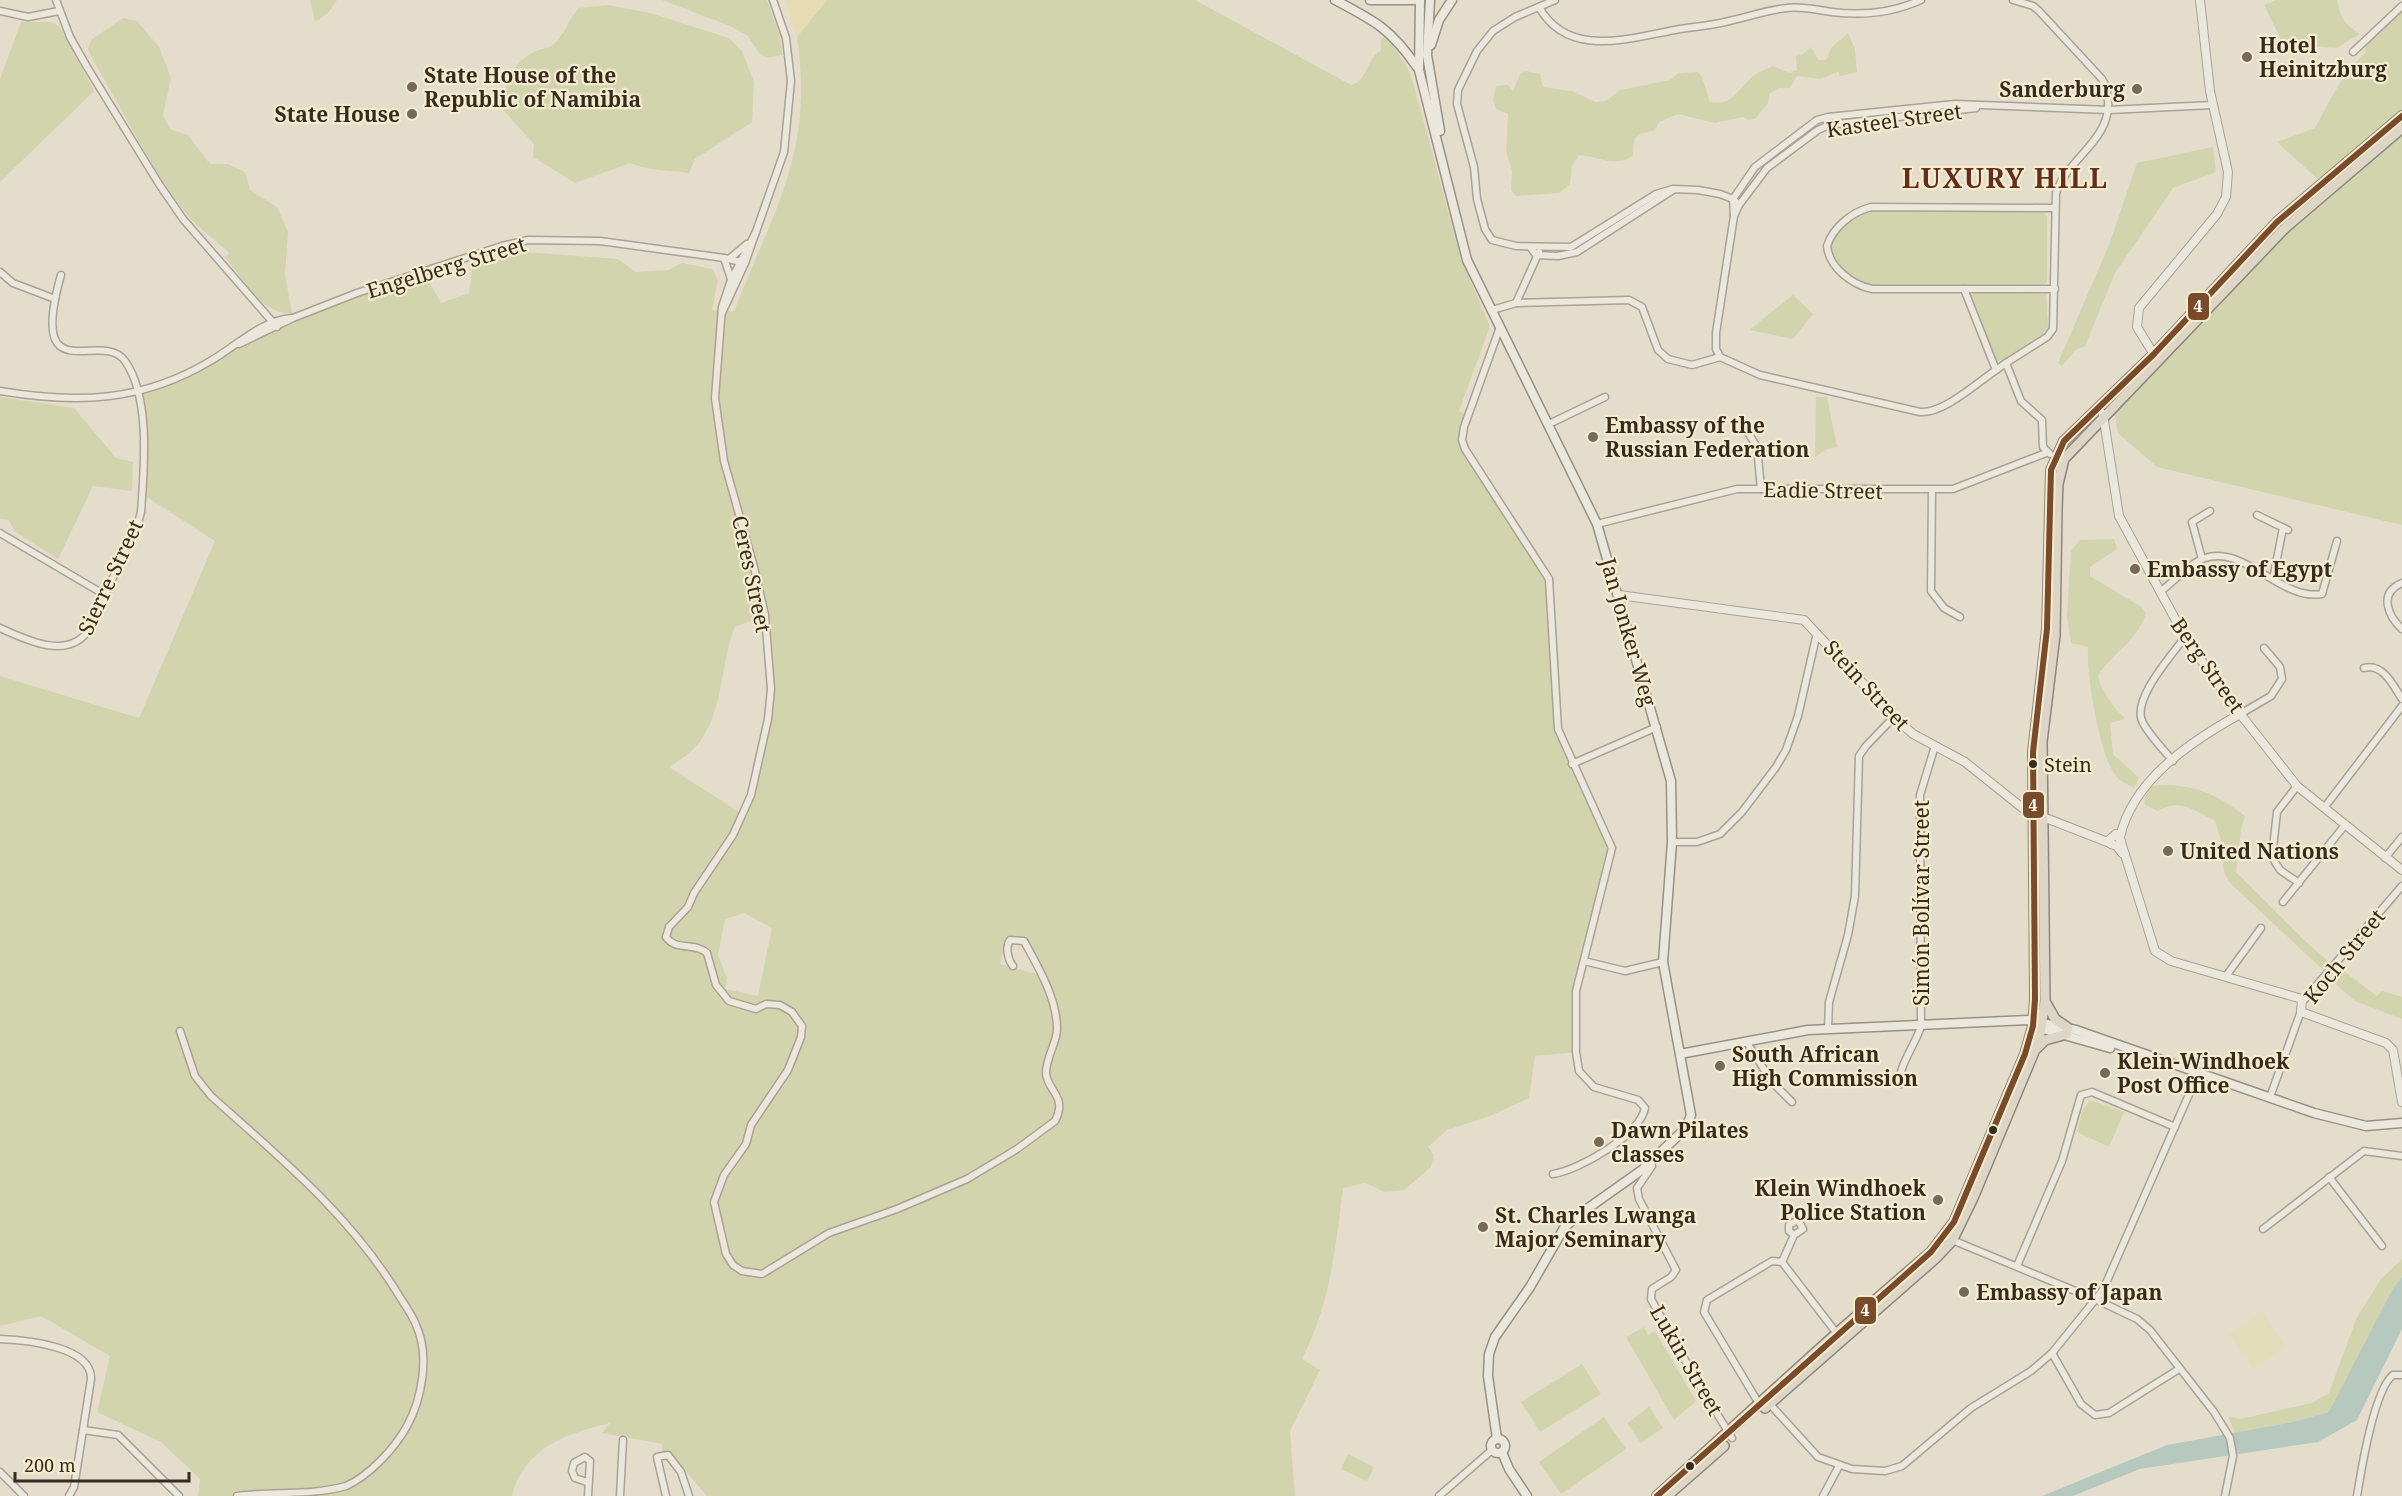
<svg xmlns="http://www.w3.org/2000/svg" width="2402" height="1496" viewBox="0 0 2402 1496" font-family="'Noto Serif',serif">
<rect width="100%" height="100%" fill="#e4ddcc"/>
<!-- farmland -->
<path fill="#e3ddbc" d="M2262,1312L2286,1347L2253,1369L2229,1334Z"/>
<!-- green -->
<g fill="#d2d4ae" fill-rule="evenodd">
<path d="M310,0H337L328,13L315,22Z"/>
<path d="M662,0H767L780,35L782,55L767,58L759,53L748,36L730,26Z"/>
<path d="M827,0H1195L1351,85C1367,82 1367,58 1381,50V40L1386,35L1406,65L1413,82L1461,259L1489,324V329L1459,411L1468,416L1462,440L1546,574L1558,729L1612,848L1576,991V1052L1535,1056L1529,1098L1490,1116L1447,1130L1428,1147L1434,1155L1431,1167L1404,1190L1385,1192L1365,1183L1343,1188C1335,1251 1331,1301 1302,1359L1320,1370L1290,1431L1295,1496H707L670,1453L662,1451V1444L602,1433L610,1423C568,1433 523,1448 512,1496H198L200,1479L161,1442L97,1412L110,1356L41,1316L0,1326V676L139,718L215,541L142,494L143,435L138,393L175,379L293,318L424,273L441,303L469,293L473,264L485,261L495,264L507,255L524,252L618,259L636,272L668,270L682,263L712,269L718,280L712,310L734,311C774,210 814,152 797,37ZM764,615L769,709L751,795L742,814L669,767C681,759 693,752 701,740C724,708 720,663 735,627ZM744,913L772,928L758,996L725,989L727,978L718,955L725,919ZM1015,936L1027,940L1041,974C1025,973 1014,967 1000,964L1006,939Z"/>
<path d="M2276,0H2337C2340,17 2345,25 2360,34L2336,48L2307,46L2288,54L2264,5Z"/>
<path d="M608,5L650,13L729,38L742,51L754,82L752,122L695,159L689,173C669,170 648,171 630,163L575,183L533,157L534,144L504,111C504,84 508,66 534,52C541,48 549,49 555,43C566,32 569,18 579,8Z"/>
<path d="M2402,6V116L2322,183L2277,142L2315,128C2329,102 2342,74 2365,53L2366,38Z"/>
<path d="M123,18L137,21L159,47L171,78L163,115L170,129L188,135L210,164H228L245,172L250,190L277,207L288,232L285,275L292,313C264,317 241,276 225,257L229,253C215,239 201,231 188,216C151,170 125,113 94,62L88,49L91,40Z"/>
<path d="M21,22H50L59,26L94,91L0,182V79Z"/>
<path d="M1848,33L1855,49L1857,72L1840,76L1838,72L1820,79L1797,76L1790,88H1779L1769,94L1768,103L1756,118L1749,120L1743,117L1715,123L1678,114L1659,122L1655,130C1634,136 1634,134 1633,156C1614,168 1598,156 1579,155L1572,166L1570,184L1559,193L1516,196L1511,190L1512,171L1506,151L1508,114L1496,109L1493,100L1496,86L1508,85L1513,91L1520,74L1526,71L1540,74L1543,87L1571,91L1596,102L1606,101L1620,90L1670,80L1679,73L1698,72L1702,77L1710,102C1733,106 1737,90 1752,77C1758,72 1766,69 1773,66L1790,73L1797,70L1796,56L1801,55L1811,47L1818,60H1826L1831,48Z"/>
<path d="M2402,134V525L2157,467L2118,433L2115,414L2262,256L2324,197Z"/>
<path d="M2213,147L2216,172L2173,188L2115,273L2085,346L2076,350L2062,366L2058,363L2109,245L2137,163Z"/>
<path d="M1879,209L2044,213L2047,217V282L2042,285L1872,286C1857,281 1828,265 1831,245C1834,228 1863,212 1879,209Z"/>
<path d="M1974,292L2046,294L2048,327L2043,334L2003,360L1997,361L1970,302V296Z"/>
<path d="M1793,295L1813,314L1793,339L1749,330Z"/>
<path d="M0,397L74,408L116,458L133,462L132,491L93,486L58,559L14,531L9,520L0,519Z"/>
<path d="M1816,397H1827L1837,447L1827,449L1815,457Z"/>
<path d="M2114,539L2117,549L2090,567V576L2140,606L2146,613C2139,639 2113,653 2098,675C2100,690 2115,708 2125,719L2110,723L2113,754L2139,778L2134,788C2129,785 2122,782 2118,778C2100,762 2086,672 2088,647L2071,643L2067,616L2071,551L2080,540Z"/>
<path d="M2158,785C2194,784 2217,794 2245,816L2241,829L2236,872L2305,941L2328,961L2322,969L2230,883L2224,872L2221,840L2215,821C2192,810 2182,798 2158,811L2145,805L2144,800L2150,787Z"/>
<path d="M2341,969L2377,996L2382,991L2402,997V1019L2355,1001L2331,980Z"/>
<path d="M2090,1100L2124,1112L2109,1147L2077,1132L2082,1111Z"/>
<path d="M2402,1259V1277L2393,1288L2330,1412L2293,1422L2235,1433L2228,1416L2240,1419L2312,1403L2329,1393L2357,1317L2381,1279Z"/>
<path d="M1644,1327L1648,1335L1655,1331L1696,1401L1674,1420L1626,1337Z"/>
<path d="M1582,1364L1601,1394L1540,1432L1521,1402Z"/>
<path d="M1649,1407L1663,1428L1641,1443L1627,1423Z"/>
<path d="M1604,1417L1626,1449L1561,1494L1539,1462Z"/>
<path d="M1348,1454L1374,1467L1367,1481L1341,1469Z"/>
</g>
<!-- sand -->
<path fill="#e7dbb3" d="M785,0H827L797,37Z"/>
<!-- water -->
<path fill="#b7c9bf" d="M2402,1277V1329L2357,1420L2318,1442L2140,1469L2073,1496H2042L2167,1445L2293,1422L2329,1412L2393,1288Z"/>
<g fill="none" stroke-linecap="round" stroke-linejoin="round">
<!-- minor casing -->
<g stroke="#a9a295" stroke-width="9">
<g id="minor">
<path d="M56,0L70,37L87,67L159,184L183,219L277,327"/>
<path d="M1555,0L1515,17L1493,31L1477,51L1458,90L1457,104L1474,167L1477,199L1485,229L1492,240L1516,246L1571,247L1656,194L1673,189L1698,190L1720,194L1733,199L1739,205"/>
<path d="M1539,7C1568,59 1629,38 1675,30C1692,27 1708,26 1725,22C1745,18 1766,10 1787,8C1802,6 1817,10 1832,12C1863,16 1892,13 1921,0"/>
<path d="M0,11L28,17L59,11"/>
<path d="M2353,52L2402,6"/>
<path d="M2055,208L1871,207C1852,212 1833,227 1827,246C1829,268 1853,285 1872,289H2055"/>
<path d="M1734,216L1733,199L1755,167L1817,120L1828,117L1955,104L2109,110L2212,105"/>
<path d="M756,232L731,280L722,307L715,398L724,461L754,567L765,615L771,689L768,719L751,795L733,835L694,893L688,907L669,927L666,937C675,951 695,942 707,953L716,985L729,1001L756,1009L766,1004L780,1005L792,1012L802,1026L801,1037L788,1070L751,1125L746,1144L724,1175L714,1202L726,1254L733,1265L742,1271L762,1274L829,1233L897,1209L967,1179L1017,1149L1055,1121C1068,1096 1047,1091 1046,1073C1046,1057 1057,1043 1057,1029C1057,998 1038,967 1024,941L1010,940C1005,947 1008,960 1013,966"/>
<path d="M1531,248L1536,255L1558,256L1577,252L1673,190"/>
<path d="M724,258L731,279"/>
<path d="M729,259L747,244"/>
<path d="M0,272L13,283L55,299"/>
<path d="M1964,289L1996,370L2006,363L2021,401L2042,420L2043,447L2050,454"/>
<path d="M1516,303L1539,252"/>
<path d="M1492,310L1516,303L1629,300L1642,307L1658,350L1668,359L1692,365L1720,357L1760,375L1920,412C1943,414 1977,383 1996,370"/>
<path d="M722,313L745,263L784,152L791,81L786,38L773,0"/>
<path d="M1500,327L1464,427L1462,440L1465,449L1549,579L1558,729L1612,848L1576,991V1052L1579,1071L1594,1087L1638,1100L1645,1108C1639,1136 1579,1170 1553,1174"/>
<path d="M239,344L293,318L357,293L502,246L528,240L600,241L724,258L745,263"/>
<path d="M1720,357L1716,349V333L1734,216L1739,205L1767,168L1818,130L1829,125L1976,108"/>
<path d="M2006,363L2047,337L2053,329L2056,193C2067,159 2111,140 2108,101C2107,93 2107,86 2102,79L2039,11L2033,6L2013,0"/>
<path d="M0,391C77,404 143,402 212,360C236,346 262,320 292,318"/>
<path d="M1549,424L1605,397"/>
<path d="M1744,426L1757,447L1761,489"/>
<path d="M1932,491L1931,591L1944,608L1960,617"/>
<path d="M2257,515L2288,530"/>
<path d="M1597,524L1737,489H1953L2046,453"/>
<path d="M0,533L105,595"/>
<path d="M2202,559L2192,522L2210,511"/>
<path d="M2273,579L2283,528"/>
<path d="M2402,583C2378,593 2388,616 2402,629"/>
<path d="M2160,592C2173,582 2190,563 2205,558C2245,545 2281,601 2322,594L2337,541"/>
<path d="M0,628C28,641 70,661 90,628L138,523L141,512C144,470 151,398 125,361C102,328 27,395 61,275"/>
<path d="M2364,668C2383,663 2393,685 2402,699"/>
<path d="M2242,713L2271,696L2282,679L2280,667L2264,648"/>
<path d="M2173,761C2163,749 2150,736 2143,723C2130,701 2172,655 2185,637"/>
<path d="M1572,764L1657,727"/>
<path d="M2297,786L2277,812L2272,857L2280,870L2299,883"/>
<path d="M2324,808L2402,706"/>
<path d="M1672,842H1697L1720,834L1742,812L1776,767L1786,750L1798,716L1817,633"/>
<path d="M2385,858L2402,837"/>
<path d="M2283,902L2345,825"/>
<path d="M1584,961L1625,971L1663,962"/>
<path d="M2226,976L2261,928"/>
<path d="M2304,1000L2402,886"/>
<path d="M1828,1028L1829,1002L1848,935L1855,896L1859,756L1866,746L1894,717"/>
<path d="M180,1031L195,1076L211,1096C279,1157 349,1214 398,1294C404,1304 412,1314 416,1325C430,1355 422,1399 407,1426C395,1448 369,1476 346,1486C311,1496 273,1491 237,1496"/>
<path d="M1746,1041L1772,1082L1792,1102"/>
<path d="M1901,1084C1895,1071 1917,1042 1921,1026L1920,795L1935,746"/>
<path d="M2270,1097L2301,1011"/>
<path d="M1652,1166L1637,1188L1639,1199L1676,1270L1671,1277L1652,1289L1651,1299L1695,1378L1732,1438"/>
<path d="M2329,1177L2382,1246"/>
<path d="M2263,1229L2364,1151L2402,1156"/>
<path d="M1945,1237L2097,1300L2137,1319L2150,1330L2214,1412L2230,1438L2233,1456L2225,1496"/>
<path d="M1782,1262L1794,1235L1803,1229L1798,1220L1789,1225V1231L1794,1235"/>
<path d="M2017,1266L2062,1161L2081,1095L2092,1092L2175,1127"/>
<path d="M0,1339C25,1340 92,1346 91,1379L74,1487L69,1496"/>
<path d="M2052,1353L2081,1404L2095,1415L2109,1413L2179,1369"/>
<path d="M1768,1402L1818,1457L1852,1469L1885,1471L1902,1466L1971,1408L2031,1371L2052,1353L2103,1290L2198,1074"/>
<path d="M1761,1407L1704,1312L1707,1300L1772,1261L1782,1262L1838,1335"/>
<path d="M83,1430L118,1435L179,1496"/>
<path d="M0,1472L24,1496"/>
<path d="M587,1482L575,1478L572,1471L574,1463L585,1457L590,1461L588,1496"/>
<path d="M620,1496L623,1440"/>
<path d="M666,1496L657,1457L668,1455L681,1472L689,1496"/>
<path d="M1439,1496L1492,1450"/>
<path d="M1823,1496L1839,1466"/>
<path d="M2357,1496C2361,1471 2374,1390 2393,1375H2402"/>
</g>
</g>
<!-- tertiary casing -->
<g stroke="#a9a295" stroke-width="10">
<g id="tertiary">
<path d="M2156,358L2137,327L2139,308L2217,214L2226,197L2228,172L2210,91L2200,0"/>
<path d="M2103,414L2119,516L2185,637L2230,701L2297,786L2402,870"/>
<path d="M1619,595L1804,620L1894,717L1913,734L1965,762L2025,810L2110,843"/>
<path d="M2120,837C2133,779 2193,740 2242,713"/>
<path d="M2121,841L2116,834L2109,840L2111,844L2117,846L2122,853"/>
<path d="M2121,842L2155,951L2171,961L2302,999L2301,1011L2304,1013L2386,1043L2393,1050L2402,1102"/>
</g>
</g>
<!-- secondary casing -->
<g stroke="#989185" stroke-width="11">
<g id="secondary">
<path d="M1335,0C1375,21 1391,29 1417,67"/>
<path d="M1370,0H1417"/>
<path d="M1420,0L1419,70L1467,260L1597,524L1671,781L1672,842L1663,962L1691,1115L1686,1128L1645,1167"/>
<path d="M1430,0L1427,55L1440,131"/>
<path d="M1431,45L1439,20L1452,0"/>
<path d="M2036,1027L2110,1048"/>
<path d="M1680,1054L1808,1030L2028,1020L2076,1030L2314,1113L2366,1126L2402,1123"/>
<circle cx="1498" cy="1446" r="7"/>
<path d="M1497,1439L1488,1376L1489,1354L1495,1337L1530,1287L1564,1228L1577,1216L1649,1165"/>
<path d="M1502,1452L1509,1469L1527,1496"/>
</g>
</g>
<!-- trunk casing -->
<g stroke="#8e877c" stroke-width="12">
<g id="trunk">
<path d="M2046,1003L2055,1019L2068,1028"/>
<path d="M2037,1048L2045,1040L2067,1034"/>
<path d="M1765,1408L1937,1257L1952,1241L1973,1198L2039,1040L2045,1001L2042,742L2055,635L2057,510L2058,484L2064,459L2285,228L2402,128"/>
<path d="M1657,1496L1837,1333L1931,1252L1954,1222L2025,1054L2033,1026L2035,999L2033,752L2047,629L2051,470L2064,441L2154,354L2277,222L2402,116"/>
<path d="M1667,1496L1724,1446"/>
</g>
</g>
<!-- minor -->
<use href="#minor" stroke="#ece7dd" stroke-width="6"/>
<!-- tertiary -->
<use href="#tertiary" stroke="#ece7dd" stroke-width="8"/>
<!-- secondary -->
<use href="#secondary" stroke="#ece7dd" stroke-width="8"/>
<!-- trunk -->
<use href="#trunk" stroke="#ddd6c6" stroke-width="9"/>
<!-- bus-1 casing -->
<g stroke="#f5ecd0" stroke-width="10">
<path id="bus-1" d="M1657,1496L1931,1252L1954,1222L2025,1054L2033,1026L2035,999L2033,752L2047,629L2051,470L2064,441L2154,354L2277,222L2402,116"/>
</g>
<!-- bus-1 -->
<use href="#bus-1" stroke="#7a4b2a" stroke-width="6"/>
</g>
<!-- markers -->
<g fill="#74695a" stroke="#f5ecd0" stroke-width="2">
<circle cx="2247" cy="57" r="6"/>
<circle cx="412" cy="87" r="6"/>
<circle cx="2137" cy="89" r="6"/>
<circle cx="412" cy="114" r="6"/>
<circle cx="1593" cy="437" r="6"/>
<circle cx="2135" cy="569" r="6"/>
<circle cx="2168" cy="851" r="6"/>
<circle cx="1720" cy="1066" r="6"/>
<circle cx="2105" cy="1073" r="6"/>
<circle cx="1599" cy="1142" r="6"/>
<circle cx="1938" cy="1200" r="6"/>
<circle cx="1483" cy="1227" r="6"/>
<circle cx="1964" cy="1292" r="6"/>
</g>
<g fill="#372b1d" stroke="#f5ecd0" stroke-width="2">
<circle cx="2033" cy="764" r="5"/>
<circle cx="1993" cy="1130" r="5"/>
<circle cx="1690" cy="1466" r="5"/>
</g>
<g text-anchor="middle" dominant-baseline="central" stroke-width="4.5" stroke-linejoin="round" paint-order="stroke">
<!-- bus labels -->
<g font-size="20" fill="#372b1d" stroke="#f5ecd0" text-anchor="start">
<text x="2044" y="764">Stein</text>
</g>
<!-- poi labels -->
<g font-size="21" font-weight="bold" fill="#372b1d" stroke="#f5ecd0" text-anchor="start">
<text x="2259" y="45">Hotel<tspan x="2259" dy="24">Heinitzburg</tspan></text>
<text x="424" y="75">State House of the<tspan x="424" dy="24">Republic of Namibia</tspan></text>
<text x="2125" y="89" text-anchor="end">Sanderburg</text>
<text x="400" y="114" text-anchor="end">State House</text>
<text x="1605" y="425">Embassy of the<tspan x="1605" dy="24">Russian Federation</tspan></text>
<text x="2147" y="569">Embassy of Egypt</text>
<text x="2180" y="851">United Nations</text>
<text x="1732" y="1054">South African<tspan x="1732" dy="24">High Commission</tspan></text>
<text x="2117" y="1061">Klein-Windhoek<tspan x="2117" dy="24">Post Office</tspan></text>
<text x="1611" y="1130">Dawn Pilates<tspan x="1611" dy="24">classes</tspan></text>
<text x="1926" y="1188" text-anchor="end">Klein Windhoek<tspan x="1926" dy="24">Police Station</tspan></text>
<text x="1495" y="1215">St. Charles Lwanga<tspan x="1495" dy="24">Major Seminary</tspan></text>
<text x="1976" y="1292">Embassy of Japan</text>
</g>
<!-- street labels -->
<g font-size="21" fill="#372b1d" stroke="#f5ecd0">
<text transform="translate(1894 120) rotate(-8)">Kasteel Street</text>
<text transform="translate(446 267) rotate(-17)">Engelberg Street</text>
<text transform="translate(1823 490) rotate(1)">Eadie Street</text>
<text transform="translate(752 574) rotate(78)">Ceres Street</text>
<text transform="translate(110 577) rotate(-65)">Sierre Street</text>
<text transform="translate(1629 632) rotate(74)">Jan Jonker Weg</text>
<text transform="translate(2208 665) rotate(55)">Berg Street</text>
<text transform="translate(1867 685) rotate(47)">Stein Street</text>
<text transform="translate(1921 903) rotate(-90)">Simón Bolívar Street</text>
<text transform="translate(2344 956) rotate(-51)">Koch Street</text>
<text transform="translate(1687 1360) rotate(60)">Lukin Street</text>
</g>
<!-- district labels -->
<g font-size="27" font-weight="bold" letter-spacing="1.5" fill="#632e1c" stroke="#f5ecd0">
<text x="2005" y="177">LUXURY HILL</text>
</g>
</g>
<g stroke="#f5ecd0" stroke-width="2">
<rect x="2187" y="292" width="23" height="29" rx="6" fill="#7a4b2a"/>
<rect x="2022" y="791" width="23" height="28" rx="6" fill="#7a4b2a"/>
<rect x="1854" y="1296" width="23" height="29" rx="6" fill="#7a4b2a"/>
</g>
<g font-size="16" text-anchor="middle" font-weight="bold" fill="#fff">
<text x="2198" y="312">4</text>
<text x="2033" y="811">4</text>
<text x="1865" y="1316">4</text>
</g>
<!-- scale -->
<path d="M15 1472v9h174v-9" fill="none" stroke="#372b1d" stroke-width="3"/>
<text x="24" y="1472" font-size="18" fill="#372b1d" stroke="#f5ecd0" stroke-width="4.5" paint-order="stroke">200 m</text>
</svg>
